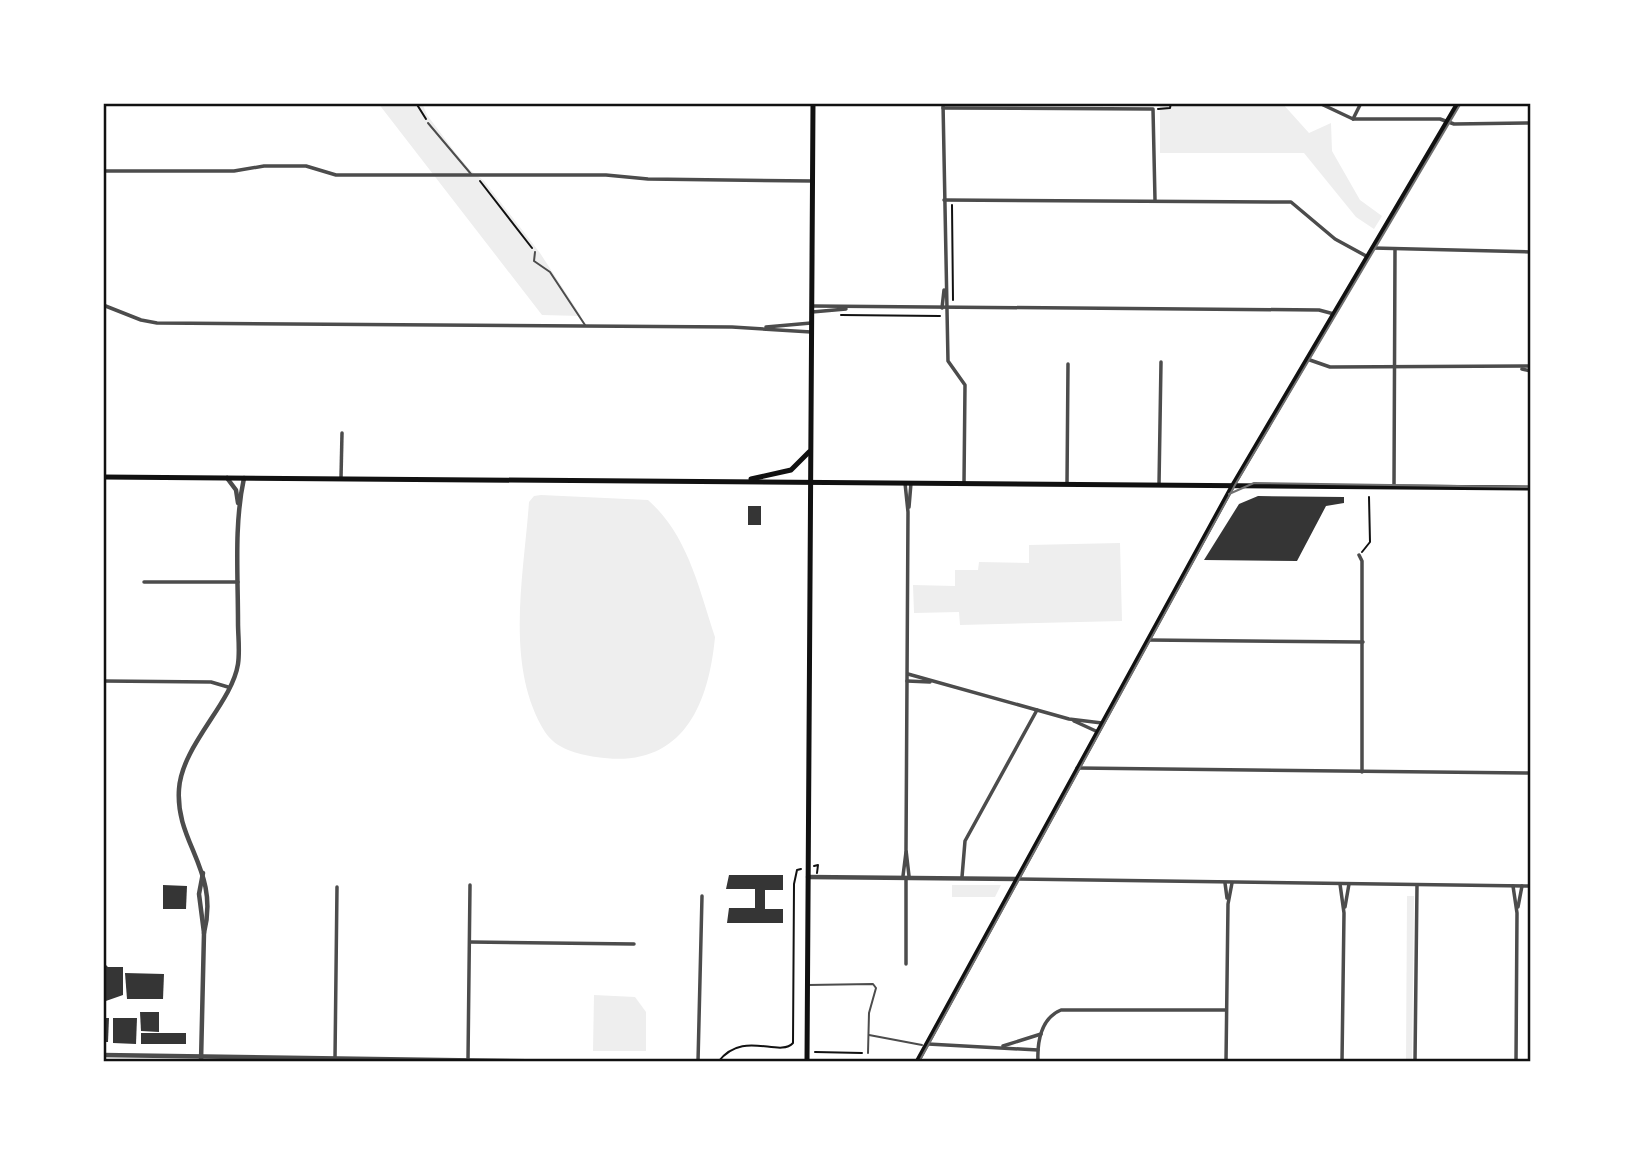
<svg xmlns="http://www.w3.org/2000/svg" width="1634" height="1165" viewBox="0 0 1634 1165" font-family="Inter,sans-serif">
<rect width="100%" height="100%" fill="#fff"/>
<!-- green -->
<g fill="#eee">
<path d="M378,103H422L427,115L455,152L470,170L484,181L540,253L581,316L542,315Z"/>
<path d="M1160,103H1282L1309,133L1331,123L1332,151L1360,200L1382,216L1374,229L1356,217L1304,153H1160Z"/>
<path d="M541,495L648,500C688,535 699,589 715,637C708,711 679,770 596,757C577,754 556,749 545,732C504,666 524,575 529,502L534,496Z"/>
<path d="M1120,543L1122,621L960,625L959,612L914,613L913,585L955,586V570H978L979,562L1029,563V545Z"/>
<path d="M952,885H1001L995,897H952Z"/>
<path d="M1407,896H1414L1412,1062H1406Z"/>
<path d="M594,995L635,997L646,1012V1051H593Z"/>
</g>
<!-- building -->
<g fill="#353535">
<path d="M1258,496L1344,497V503L1326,506L1297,561L1204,560L1239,504Z"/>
<rect x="748" y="506" width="13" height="19"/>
<path d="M729,875H783V890H765V909H783V923H727L729,908H755V889H726Z"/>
<path d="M163,885L187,886L186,909H163Z"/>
<path d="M103,962L108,967H123V995L103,1002Z"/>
<path d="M125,973L164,974L163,999H127Z"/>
<path d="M140,1012H159V1032L141,1031Z"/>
<path d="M103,1018H109L108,1042H103Z"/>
<path d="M113,1018H137L136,1044L113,1043Z"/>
<rect x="141" y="1033" width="45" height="11"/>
</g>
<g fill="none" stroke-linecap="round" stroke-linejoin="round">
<!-- path -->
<g stroke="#111" stroke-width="2">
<path d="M416,103L426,119"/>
<path d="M1158,109L1170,108L1171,103"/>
<path d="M480,181L532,248"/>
<path d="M952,205L953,300"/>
<path d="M841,315L940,316"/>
<path d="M1362,552L1370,542L1369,497"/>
<path d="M814,866L818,865L817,873"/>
<path d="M815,1052L862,1053"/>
<path d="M718,1062C743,1029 779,1058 793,1043L794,884L797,870L801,869"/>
</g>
<!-- service -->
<g stroke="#4c4c4c" stroke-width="2">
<path d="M428,123L471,174"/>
<path d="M535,252L534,261L550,272L585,325"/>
<path d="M808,985L873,984L876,988L869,1013L868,1053"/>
<path d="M869,1035L922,1045"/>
</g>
<!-- minor -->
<g stroke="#4c4c4c" stroke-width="3.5">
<path d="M943,103L948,361L965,385L964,483"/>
<path d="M1319,103L1353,119H1440L1454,124L1531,123"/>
<path d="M943,108L1153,109L1155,200"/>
<path d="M1353,119L1361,103"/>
<path d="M103,171H234L264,166H306L336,175H606L648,179L813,181"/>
<path d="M944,200L1291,202L1335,239L1368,257"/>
<path d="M1373,248L1531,252"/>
<path d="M103,305L141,320L157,323L732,327L811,332"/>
<path d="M812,306L1319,310L1334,314"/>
<path d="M942,308L944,290"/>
<path d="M812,312L846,309"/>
<path d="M766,327L811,323"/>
<path d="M1307,359L1330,367L1531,366"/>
<path d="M1522,369L1531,371"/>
<path d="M341,478L342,433"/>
<path d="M905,483L908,512L906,850L909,876"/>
<path d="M1067,484L1068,364"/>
<path d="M1159,485L1161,362"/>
<path d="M1394,487L1395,249"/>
<path d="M909,507L911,483"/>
<path d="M1359,555L1362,561V772"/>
<path d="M144,582H238"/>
<path d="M1148,640L1363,642"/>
<path d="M908,674L1069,719L1102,723"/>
<path d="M103,681L211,682L228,687"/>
<path d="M907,681L930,682"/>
<path d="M1074,721L1098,732"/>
<path d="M1077,768L1529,773"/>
<path d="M903,876L906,852"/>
<path d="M962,877L965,841L1037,710"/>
<path d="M1018,879L1531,886"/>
<path d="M1225,883L1227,898"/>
<path d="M1340,884L1344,913L1342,1062"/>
<path d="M1513,886L1517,913L1516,1062"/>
<path d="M1345,907L1349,884"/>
<path d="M1518,907L1522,886"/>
<path d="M470,942L634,944"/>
<path d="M906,964V878"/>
<path d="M928,1044L1038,1050"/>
<path d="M1003,1046L1041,1034"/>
<path d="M335,1059L337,887"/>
<path d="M468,1060L470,885"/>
<path d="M698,1062L702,896"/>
<path d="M1038,1062C1037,1042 1041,1018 1061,1010H1226"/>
<path d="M1226,1062L1228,904L1232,883"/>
<path d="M1415,1062L1417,885"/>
</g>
<!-- tertiary -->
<g stroke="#4c4c4c" stroke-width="4.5">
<path d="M227,478L236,490L238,503"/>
<path d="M808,877L1017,879"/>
<path d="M204,933C220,870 175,843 179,789C182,745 232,703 238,664C240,651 238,636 238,622C238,574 234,524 244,478"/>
<path d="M103,1055L581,1062"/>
<path d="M201,1062L204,933L199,894L203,873"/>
</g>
<!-- primary -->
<g stroke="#111" stroke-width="5">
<path d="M103,477L1531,488"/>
<path d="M751,479L791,470L809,452"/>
<path d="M807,1062L813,103"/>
<path d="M917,1062L1233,485L1458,103"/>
</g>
<!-- tram -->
<g stroke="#707070" stroke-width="2">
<path d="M1229,494L1254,483L1531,487"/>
<path d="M919,1062L1235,485L1461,103"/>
</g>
</g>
<!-- border -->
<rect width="1634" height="1165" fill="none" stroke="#ffffff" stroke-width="210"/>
<rect x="105" y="105" width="1424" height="955" fill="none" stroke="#111" stroke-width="2.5"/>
</svg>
